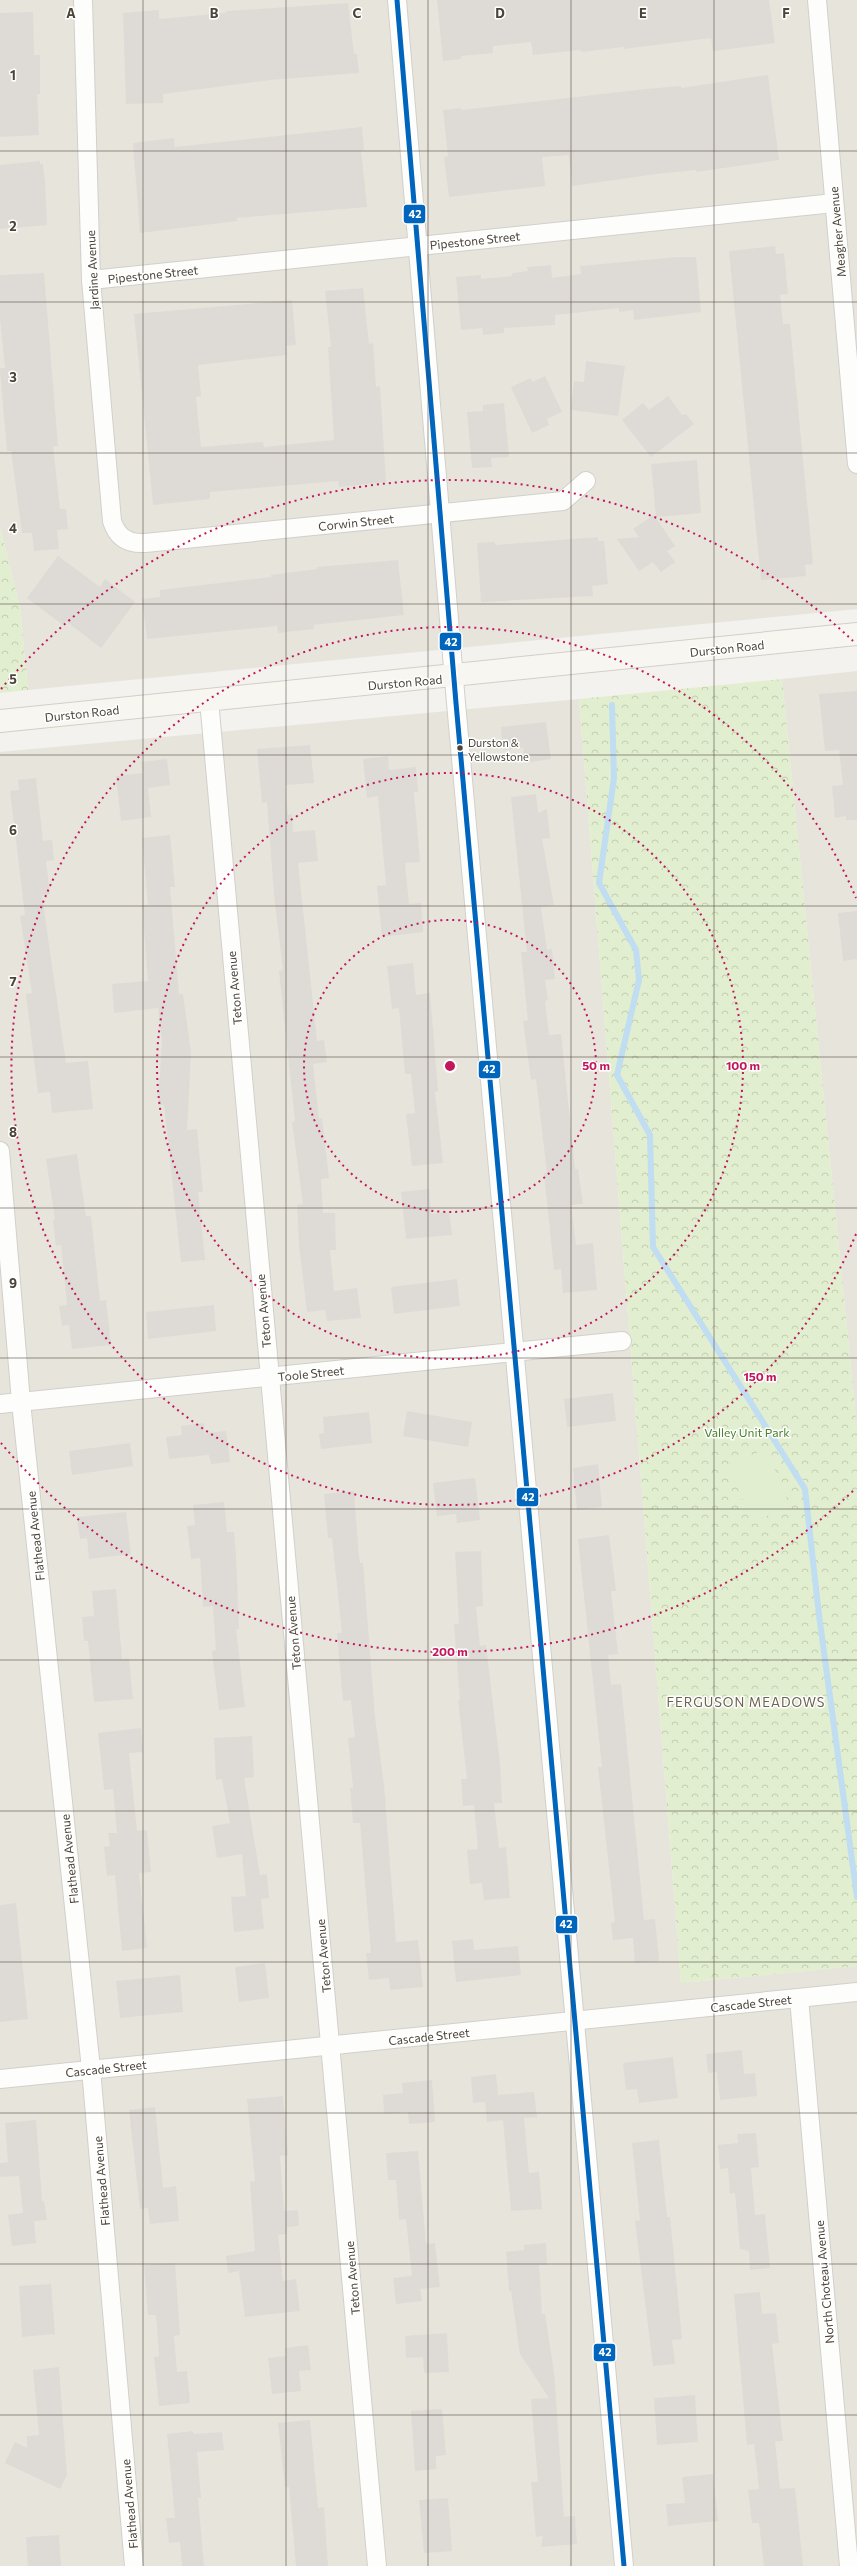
<svg xmlns="http://www.w3.org/2000/svg" width="857" height="2566" viewBox="0 0 857 2566" font-family="Commissioner,sans-serif">
<defs>
<pattern id="forest-crowns" width="20" height="18" patternUnits="userSpaceOnUse"><rect width="20" height="18" fill="#e1eecf"/><path d="M2 6a3 3 0 1 1 6 0M12 15a3 3 0 1 1 6 0" fill="none" stroke="#c3cdb2"/></pattern>
</defs>
<rect width="100%" height="100%" fill="#f4f2ee"/>
<!-- residential -->
<g fill="#e7e4dc">
<path d="M0,0H857V609L28,690L20,607L0,528Z"/>
<path d="M857,671V1428L782,679Z"/>
<path d="M579,699L681,1983L857,1966V2566H0V752Z"/>
</g>
<!-- forest -->
<g fill="url(#forest-crowns)">
<path d="M0,528L20,607L28,690L0,693Z"/>
<path d="M782,679L857,1428V1966L681,1983L579,699Z"/>
</g>
<!-- garden -->
<path fill="#e1eecf" d="M766,1449L790,1506L752,1522L728,1465Z"/>
<g fill="none" stroke-linecap="round" stroke-linejoin="round">
<!-- stream -->
<path stroke="#c0ddf1" stroke-width="6" d="M612,705L614,778L599,883L636,950L639,980L617,1075L650,1135L653,1247L805,1489L819,1615L857,1897"/>
</g>
<!-- building -->
<g fill="#dedbd6">
<path d="M437,0H769L775,43L713,51L711,38L624,49V47L581,52L580,50L533,55L531,42L493,46V53L461,56V59L443,61Z"/>
<path d="M348,3L354,54H357L359,73L270,80L163,94V103L126,104L123,13L159,10V19L226,13V11Z"/>
<path d="M33,12L34,55H40V94H37L39,135L0,137V13Z"/>
<path d="M768,75L779,160L696,172V170L656,174L572,186L569,155L542,157L545,186L449,197L444,157L448,156L443,110L461,108V110L646,89L681,86V88Z"/>
<path d="M362,127L364,150H361L367,207L237,218V221L140,233L133,143L174,138L175,147Z"/>
<path d="M40,161V164H43L45,183L47,225L0,229V165Z"/>
<path d="M775,246L776,254L784,253L788,294L780,295L783,324H790L813,564L805,565L806,576L761,580L729,251Z"/>
<path d="M677,257H696L701,312L634,320L633,310L619,312V308L555,315V325L504,328V333L483,335L482,328L461,330L456,277L481,275V279L512,276V273L528,271L527,267L551,265L552,278L581,274L580,266Z"/>
<path d="M44,273L58,446H53L60,509H66L68,529L57,530L59,549L34,551L32,533H22L11,451H7L0,371V368H5L0,319V275Z"/>
<path d="M363,288L369,344L373,343L376,387L380,386L386,482L339,487L338,481L210,492V499L153,505L134,314L292,300L296,345L286,346L287,355L198,365L201,396L196,397L201,447L263,442L264,447L334,440L328,347H331L325,291Z"/>
<path d="M586,361L625,366L618,416L571,410L574,381L584,382Z"/>
<path d="M545,376L562,412L547,419L549,425L532,433L511,387L531,378L532,382Z"/>
<path d="M668,396L682,415L686,414L694,424L651,457L622,420L643,403L649,410Z"/>
<path d="M504,403L509,457L491,458L492,467L472,468L467,412L483,411V405Z"/>
<path d="M697,460L701,513L656,517L651,464Z"/>
<path d="M654,515L675,546L667,551L675,562L661,572L653,562L639,571L617,539L639,537L633,529Z"/>
<path d="M598,537V541H604L608,584L592,586L593,596L481,602L477,543L495,542V545Z"/>
<path d="M58,556L100,587L105,579L135,602L101,648L66,621L63,625L27,598Z"/>
<path d="M398,560L404,615L313,625L314,629L278,633L277,626L147,639L142,599L160,597V590L271,577V575L317,569V567Z"/>
<path d="M857,691V820H846V816L835,818L832,786L843,785L839,750L825,751L819,694Z"/>
<path d="M546,722L551,759L525,763L523,748L503,750L501,727Z"/>
<path d="M310,745L314,783L285,785L288,815L292,814L293,832L315,830L318,861L298,863L317,1041L324,1040L327,1062L313,1064L319,1119L322,1118L329,1178L321,1179L323,1213H335L336,1250H330L334,1291L357,1288L361,1318L327,1321L325,1310L307,1312L299,1245L297,1205L303,1204L292,1122L295,1121L279,971L283,970L274,895L267,802L262,803L257,749Z"/>
<path d="M388,756L389,770L416,767L418,792H414L420,862L405,863L409,904L421,903L423,932L382,937L377,886L386,885L378,796L367,798L363,759Z"/>
<path d="M167,759L170,785L148,788L151,817L121,821L116,776L143,773L141,762Z"/>
<path d="M36,778L43,841L52,840L54,860L46,861L50,894L42,896L66,1063L88,1061L93,1109L52,1113L50,1092L38,1093L26,994L32,993L20,916L25,915L10,791L19,790L18,780Z"/>
<path d="M536,794L538,813L547,809L550,838L542,839L554,905L541,907L547,950L552,949L555,979L545,980L548,1000L545,1001L549,1035L561,1034L575,1169H578L583,1204L571,1205L576,1245L593,1243L597,1290L563,1293L561,1269L554,1270L544,1173H547L536,1079L531,1080L523,1021L528,1020L521,952H527L511,797Z"/>
<path d="M170,835L175,887H170L179,994H183L191,1053L187,1130L197,1129L203,1192H198L205,1260L181,1262L164,1105H158L162,1040L158,1008L114,1013L112,984L148,981L142,905H148L142,838Z"/>
<path d="M857,911V959L843,961L838,913Z"/>
<path d="M413,963L416,995L430,993L438,1091L435,1092L443,1163L412,1166L406,1114L415,1113L411,1074H405L399,1008L392,1009L387,966Z"/>
<path d="M77,1154L86,1216H91L100,1301L106,1300L111,1345L72,1349L69,1325L62,1326L59,1306L67,1305L61,1245L56,1246L53,1220L55,1219L46,1159Z"/>
<path d="M429,1189L431,1214L449,1212L452,1235L406,1239L401,1192Z"/>
<path d="M457,1279L460,1306L394,1314L391,1287Z"/>
<path d="M214,1305L216,1331L148,1339L146,1312Z"/>
<path d="M613,1393L616,1421L567,1427L564,1399Z"/>
<path d="M407,1411L472,1422L468,1447L403,1436Z"/>
<path d="M369,1412L372,1443L321,1449L319,1434L324,1433L323,1417Z"/>
<path d="M204,1423L205,1433L226,1431L230,1462L211,1464L209,1455L169,1459L166,1437L182,1435L181,1426Z"/>
<path d="M130,1443L133,1466L72,1475L69,1451Z"/>
<path d="M598,1464L602,1507L577,1510L573,1468Z"/>
<path d="M475,1478L480,1520L457,1523L456,1514L437,1516L433,1483Z"/>
<path d="M354,1491L359,1557L360,1563H363L367,1614L375,1717L384,1785L396,1942L418,1940L423,1987L390,1990L389,1978L369,1980L366,1953H371L360,1823H353L350,1788H353L348,1738L355,1737L351,1700L343,1701L337,1633H342L332,1538H328L324,1494Z"/>
<path d="M224,1502L227,1532H234L236,1555L239,1629H236L245,1707L219,1710L212,1651L216,1650L213,1606L203,1607L200,1558L191,1559L187,1526L195,1525L193,1505Z"/>
<path d="M126,1512L131,1554L89,1559L87,1538L80,1539L77,1517Z"/>
<path d="M609,1535L616,1591H611L618,1654L608,1655L611,1685L621,1684L644,1920L655,1919L659,1961L635,1963L633,1938L613,1940L611,1923L615,1922L598,1767H602L578,1539Z"/>
<path d="M481,1551L483,1606L476,1607L480,1646L486,1645L500,1764L502,1803H494L499,1848L506,1847L510,1898L484,1900L482,1883L470,1884L467,1850L478,1849L474,1805L463,1806L461,1779H467L458,1700H460L454,1624H459L455,1552Z"/>
<path d="M116,1589L122,1659L129,1658L133,1699L94,1702L88,1641H84L82,1617L94,1616L92,1591Z"/>
<path d="M141,1728L143,1752L129,1753L137,1831L147,1830L151,1872L139,1873L147,1948L122,1951L115,1875L107,1876L104,1847L110,1846L108,1833H117L113,1789L104,1790L98,1733Z"/>
<path d="M252,1736L254,1777L244,1778L260,1875L267,1874L269,1898L261,1899L264,1929L234,1932L231,1897L246,1896L242,1854L217,1858L212,1826L230,1823L222,1779L216,1780L214,1738Z"/>
<path d="M16,1903L28,2019L0,2022V1905Z"/>
<path d="M473,1939L474,1950L518,1946L521,1975L456,1982L452,1941Z"/>
<path d="M265,1963L269,1998L239,2002L235,1967Z"/>
<path d="M180,1975L183,2012L120,2018L116,1981Z"/>
<path d="M742,2050L744,2074L755,2073L757,2096L720,2100L717,2072L708,2073L706,2054Z"/>
<path d="M673,2057L678,2098L639,2103L637,2089L626,2090L623,2063Z"/>
<path d="M496,2074L498,2095L534,2092L537,2117L524,2118L529,2173L539,2172L542,2209L511,2211L503,2120L487,2122L485,2102L473,2103L471,2077Z"/>
<path d="M432,2080L435,2122L409,2124L408,2112L384,2114L383,2095L403,2093L402,2083Z"/>
<path d="M283,2096L288,2155L280,2156L284,2211L298,2210L299,2226L287,2227V2234L278,2235L283,2281L296,2279L300,2311L245,2317L239,2271L228,2273L226,2256L255,2251L250,2182L255,2181L247,2099Z"/>
<path d="M155,2107L163,2188L176,2186L179,2221L150,2224L148,2208L140,2209L129,2110Z"/>
<path d="M36,2120L42,2201H44L47,2220L34,2221L36,2243L12,2246L8,2215L23,2213L19,2176L0,2177V2163L8,2162L5,2123Z"/>
<path d="M756,2133L759,2167L751,2168L755,2215L765,2214L770,2268L750,2270L749,2251L740,2249L735,2193L730,2194L728,2168L720,2169L718,2145L738,2143L737,2134Z"/>
<path d="M659,2140L667,2217H670L682,2339L672,2340L675,2364L653,2366L635,2221L640,2220L632,2143Z"/>
<path d="M418,2151L426,2244L435,2243L440,2287L420,2289L422,2301L396,2304L393,2278L412,2276L406,2219L399,2220L396,2180H388L386,2153Z"/>
<path d="M546,2243L547,2265H539L542,2314H545L554,2372L564,2517L575,2516L577,2544L541,2547L543,2536L536,2537L531,2482H538L531,2399L549,2398L520,2354L511,2291H509L506,2252L524,2250V2245Z"/>
<path d="M175,2263L180,2335L174,2336L177,2372L187,2371L190,2403L159,2406L154,2357L159,2356L156,2315H148L144,2265Z"/>
<path d="M51,2284L55,2334L22,2337L19,2286Z"/>
<path d="M760,2292L762,2314L776,2313L779,2343L772,2344L783,2441H775L780,2489L795,2488L803,2566H764L759,2523H752L748,2490L759,2489L754,2444L747,2445L734,2294Z"/>
<path d="M447,2333L449,2372L424,2373L423,2357L406,2358L405,2336Z"/>
<path d="M308,2345L311,2370L299,2371L301,2391L272,2394L268,2358L286,2356L285,2348Z"/>
<path d="M59,2367L67,2475L60,2489L5,2463L15,2442L27,2448V2436L39,2435L33,2370Z"/>
<path d="M695,2395L698,2442L657,2445L654,2398Z"/>
<path d="M442,2409L446,2455L436,2456V2469L415,2471L411,2411Z"/>
<path d="M310,2420L318,2508L324,2507L328,2566H296L289,2487H285L278,2423Z"/>
<path d="M193,2431V2434L222,2432L224,2450L197,2452L201,2498H198L204,2566H182L180,2542L169,2543L166,2518H175L167,2434Z"/>
<path d="M713,2474L718,2521L668,2526L666,2504L685,2503L682,2477Z"/>
<path d="M448,2498L452,2551L424,2553L419,2500Z"/>
<path d="M59,2535L61,2566H28L26,2537Z"/>
</g>
<g fill="none" stroke-linecap="round" stroke-linejoin="round">
<!-- minor casing -->
<g stroke="#d2d0cb" stroke-width="20">
<g id="minor">
<path d="M83,0L91,280L112,521C117,537 128,544 145,543L563,501L586,481"/>
<path d="M397,0L456,703L624,2566"/>
<path d="M817,0L857,464"/>
<path d="M91,280L834,203"/>
<path d="M209,700L377,2566"/>
<path d="M0,1151L21,1402L91,2069L134,2566"/>
<path d="M0,1404L622,1341"/>
<path d="M799,1998L849,2566"/>
<path d="M0,2079L857,1992"/>
</g>
</g>
<!-- secondary casing -->
<g stroke="#d3cfc5" stroke-width="24">
<path id="secondary" d="M0,721L857,634"/>
</g>
<!-- minor -->
<use href="#minor" stroke="#fdfdfc" stroke-width="18"/>
<!-- secondary -->
<use href="#secondary" stroke="#f7f6f1" stroke-width="22"/>
<!-- bus-1 casing -->
<g stroke="#fff" stroke-width="8">
<path id="bus-1" d="M397,0L456,703L624,2566"/>
</g>
<!-- bus-1 -->
<use href="#bus-1" stroke="#0065bd" stroke-width="5"/>
</g>
<!-- grid -->
<path fill="none" stroke="#4b4439" stroke-width="1" stroke-opacity="0.55" d="M143,0V2566M286,0V2566M428,0V2566M571,0V2566M714,0V2566M0,151H857M0,302H857M0,453H857M0,604H857M0,755H857M0,906H857M0,1057H857M0,1208H857M0,1358H857M0,1509H857M0,1660H857M0,1811H857M0,1962H857M0,2113H857M0,2264H857M0,2415H857"/>
<!-- distance rings -->
<g fill="none" stroke="#c2185b" stroke-width="2" stroke-dasharray="2 4">
<circle cx="450" cy="1066" r="146"/>
<circle cx="450" cy="1066" r="293"/>
<path d="M856 1234A439 439 0 1 1 856 898"/>
<path d="M853 1491A586 586 0 0 1 1 1443M1 689A586 586 0 0 1 853 641"/>
</g>
<!-- markers -->
<circle fill="#4b4439" stroke="#fff" stroke-width="1.5" cx="460" cy="748" r="3.5"/>
<g text-anchor="middle" dominant-baseline="central" stroke-width="3" stroke-linejoin="round" paint-order="stroke">
<!-- bus labels -->
<g font-size="11" fill="#4b4439" stroke="#fff" text-anchor="start">
<text x="468" y="742">Durston &amp;<tspan x="468" dy="14">Yellowstone</tspan></text>
</g>
<!-- street labels -->
<g font-size="12" fill="#4b4439" stroke="#fff">
<text transform="translate(837 232) rotate(-95)">Meagher Avenue</text>
<text transform="translate(475 240) rotate(-6)">Pipestone Street</text>
<text transform="translate(92 270) rotate(-93)">Jardine Avenue</text>
<text transform="translate(153 274) rotate(-6)">Pipestone Street</text>
<text transform="translate(356 522) rotate(-6)">Corwin Street</text>
<text transform="translate(727 648) rotate(-6)">Durston Road</text>
<text transform="translate(405 682) rotate(-5)">Durston Road</text>
<text transform="translate(82 713) rotate(-6)">Durston Road</text>
<text transform="translate(234 988) rotate(-95)">Teton Avenue</text>
<text transform="translate(263 1311) rotate(-95)">Teton Avenue</text>
<text transform="translate(311 1373) rotate(-6)">Toole Street</text>
<text transform="translate(35 1536) rotate(-96)">Flathead Avenue</text>
<text transform="translate(293 1633) rotate(-95)">Teton Avenue</text>
<text transform="translate(69 1859) rotate(-96)">Flathead Avenue</text>
<text transform="translate(323 1956) rotate(-95)">Teton Avenue</text>
<text transform="translate(751 2003) rotate(-6)">Cascade Street</text>
<text transform="translate(429 2036) rotate(-6)">Cascade Street</text>
<text transform="translate(106 2068) rotate(-6)">Cascade Street</text>
<text transform="translate(101 2181) rotate(-95)">Flathead Avenue</text>
<text transform="translate(352 2278) rotate(-95)">Teton Avenue</text>
<text transform="translate(824 2282) rotate(-95)">North Choteau Avenue</text>
<text transform="translate(129 2504) rotate(-95)">Flathead Avenue</text>
</g>
<!-- park labels -->
<g font-size="12" fill="#4a7f2a" stroke="#fff">
<text x="747" y="1432">Valley Unit Park</text>
</g>
<!-- neighbourhood labels -->
<g font-size="13" letter-spacing="1" fill="#6e6250" stroke="#fff">
<text x="746" y="1702">FERGUSON MEADOWS</text>
</g>
</g>
<g font-size="13" text-anchor="middle" font-weight="bold" fill="#4b4439" stroke="#fff" stroke-width="3" stroke-linejoin="round" paint-order="stroke">
<text x="71" y="18">A</text>
<text x="214" y="18">B</text>
<text x="357" y="18">C</text>
<text x="500" y="18">D</text>
<text x="643" y="18">E</text>
<text x="786" y="18">F</text>
<text x="13" y="80">1</text>
<text x="13" y="231">2</text>
<text x="13" y="382">3</text>
<text x="13" y="533">4</text>
<text x="13" y="684">5</text>
<text x="13" y="835">6</text>
<text x="13" y="986">7</text>
<text x="13" y="1137">8</text>
<text x="13" y="1288">9</text>
</g>
<circle cx="450" cy="1066" r="6" fill="#c2185b" stroke="#fff" stroke-width="2"/>
<g font-size="12" text-anchor="middle" font-weight="bold" fill="#c2185b" stroke="#fff" stroke-width="3" stroke-linejoin="round" paint-order="stroke">
<text x="596" y="1070">50 m</text>
<text x="743" y="1070">100 m</text>
<text x="760" y="1381">150 m</text>
<text x="450" y="1656">200 m</text>
</g>
<g stroke="#fff" stroke-width="1.5">
<rect x="403" y="204" width="23" height="20" rx="4" fill="#0065bd"/>
<rect x="439" y="632" width="23" height="19" rx="4" fill="#0065bd"/>
<rect x="478" y="1060" width="23" height="19" rx="4" fill="#0065bd"/>
<rect x="516" y="1487" width="23" height="20" rx="4" fill="#0065bd"/>
<rect x="555" y="1915" width="23" height="19" rx="4" fill="#0065bd"/>
<rect x="593" y="2343" width="23" height="19" rx="4" fill="#0065bd"/>
</g>
<g font-size="11" text-anchor="middle" font-weight="bold" fill="#fff">
<text x="415" y="218">42</text>
<text x="451" y="646">42</text>
<text x="489" y="1073">42</text>
<text x="528" y="1501">42</text>
<text x="566" y="1928">42</text>
<text x="605" y="2356">42</text>
</g>
</svg>
